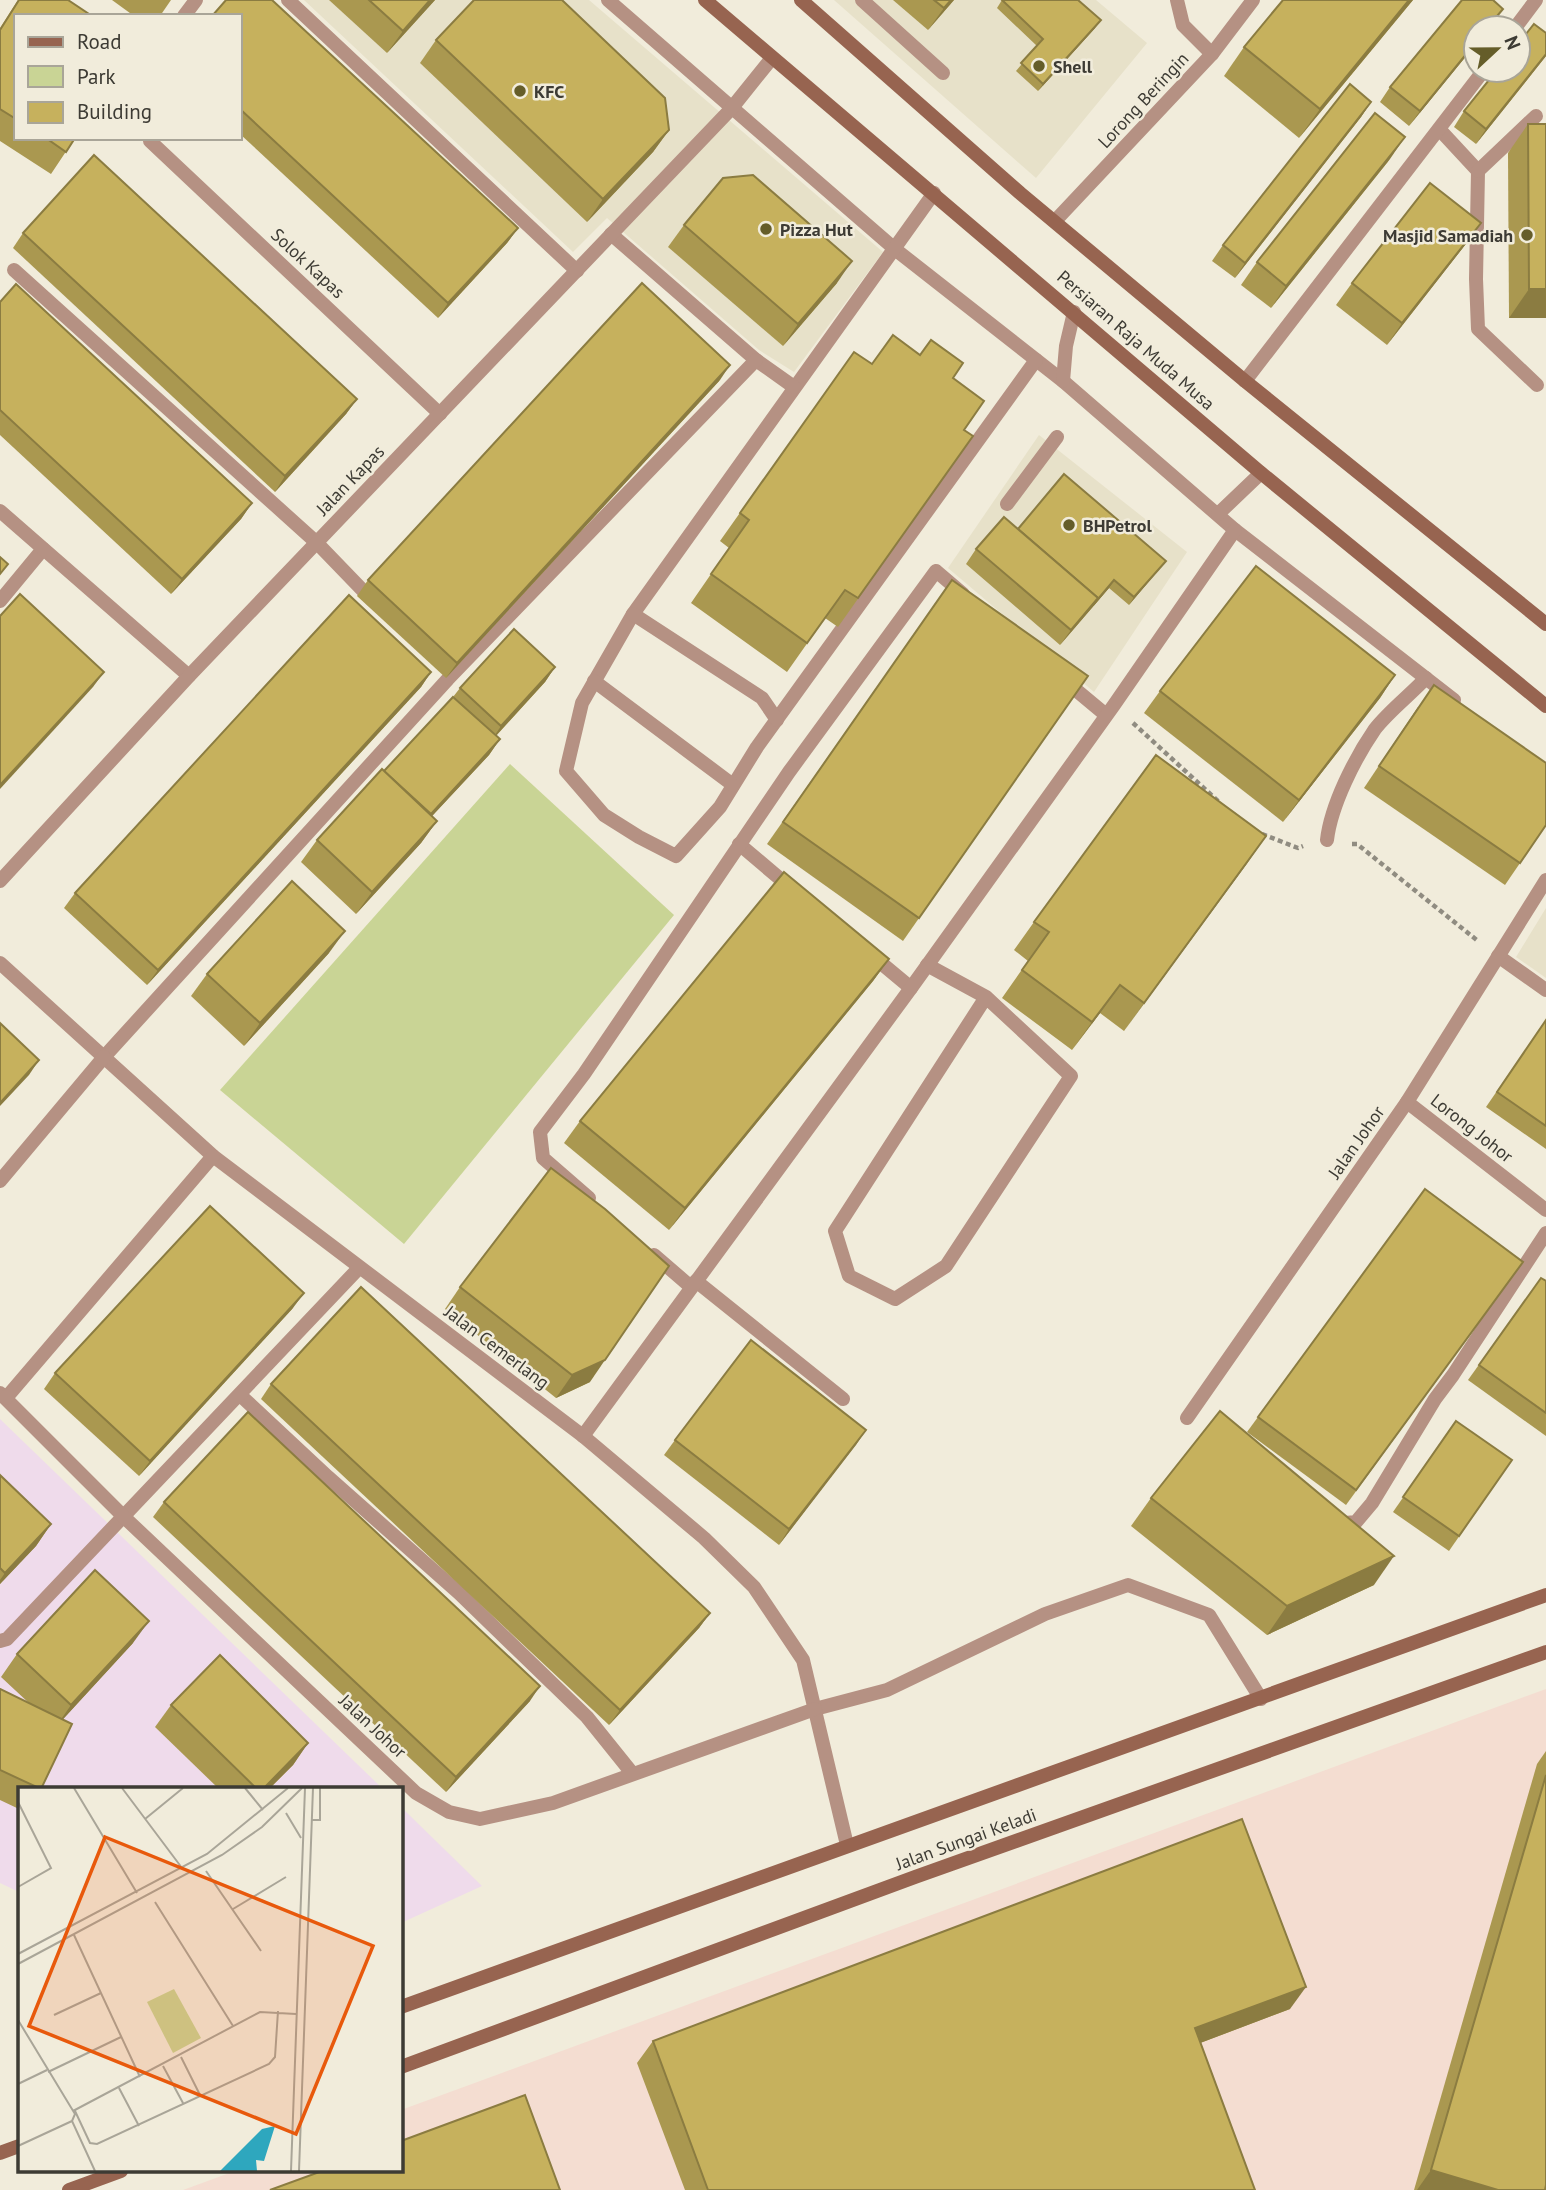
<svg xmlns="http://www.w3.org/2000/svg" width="1546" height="2190" viewBox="0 0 1546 2190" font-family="'PT Sans',sans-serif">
<rect width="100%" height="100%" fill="#f1ecdb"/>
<!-- built -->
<g fill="#e7e1c9">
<path d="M304,0H589L883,252L794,372L759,350L607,218L573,252Z"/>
<path d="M834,0H1096L1147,43L1036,178Z"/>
<path d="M1039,435L1187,552L1094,692L948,568Z"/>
<path d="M1546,908V978L1516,957Z"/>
</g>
<!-- industrial -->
<path fill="#f4ddd1" d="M1546,1689V2190H183L235,2171H401V2110Z"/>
<!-- education -->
<g fill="#efdbeb">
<path d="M0,1419L383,1789H19V1892L0,1883Z"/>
<path d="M401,1807L482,1886L401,1923Z"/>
</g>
<!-- green -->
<path fill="#c9d495" d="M510,764L674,915L404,1244L220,1090Z"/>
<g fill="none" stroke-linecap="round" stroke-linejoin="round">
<!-- path -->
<g stroke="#908c81" stroke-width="4.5" stroke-dasharray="5 3.5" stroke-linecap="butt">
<path d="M1133,723L1219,802"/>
<path d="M1262,834L1298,848L1303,846"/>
<path d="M1352,844H1357L1478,941"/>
</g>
<!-- lane -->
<g stroke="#b59183" stroke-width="14">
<path d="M288,0L577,271"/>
<path d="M608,0L896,250L1063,381L1235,530L1454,700"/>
<path d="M862,0L943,73"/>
<path d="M1177,0L1183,25L1212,54"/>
<path d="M184,16L196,0"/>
<path d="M1440,130L1478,171L1476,279L1478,329L1537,385"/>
<path d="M1478,171L1536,116"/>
<path d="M934,193L633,614L582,703L566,771L604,815L639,837L676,856L720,807L757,747L1036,360"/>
<path d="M1055,221L1212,54L1253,0"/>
<path d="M611,234L756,360L794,387"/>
<path d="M14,270L317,543L373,601"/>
<path d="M1063,381L1066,346L1074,312"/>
<path d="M1007,504L1057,437"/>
<path d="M1218,514L1261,473"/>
<path d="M0,601L43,549"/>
<path d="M633,614L762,698L777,720"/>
<path d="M1064,680L1106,715"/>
<path d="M594,681L733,785"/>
<path d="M1327,840C1331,805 1355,758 1375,729C1389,711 1410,695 1426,678"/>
<path d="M739,844L791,888"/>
<path d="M869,953L911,988"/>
<path d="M1498,956L1546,990"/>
<path d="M927,965L986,997L1071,1076L946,1266L895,1299L849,1276L835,1231L986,997"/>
<path d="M104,1057L448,679L756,360"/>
<path d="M589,1198L543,1158L540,1132L584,1074L789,772L936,571L963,594"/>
<path d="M654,1255L691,1287"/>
<path d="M696,1281L843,1399"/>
<path d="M240,1395L328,1477L459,1593L587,1717L632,1773"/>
<path d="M1336,1524L1356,1522L1372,1503L1435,1399L1453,1375L1546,1233"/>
<path d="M0,1641L7,1639L359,1268"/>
<path d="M815,1709L887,1690L1045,1614L1128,1585L1209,1615L1261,1699"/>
</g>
<!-- street -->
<g stroke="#b59183" stroke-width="14">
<path d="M1515,28L1536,0"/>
<path d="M150,141L440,414"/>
<path d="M1245,381L1484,70"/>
<path d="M0,511L189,676"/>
<path d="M0,881L189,676L731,109L772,58"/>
<path d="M0,963L213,1156L583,1436L704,1538L754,1587L803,1660L847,1845"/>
<path d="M1407,1102L1546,1210"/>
<path d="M0,1181L104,1057"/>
<path d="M0,1393L124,1517L416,1793L449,1812L480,1819L553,1803L815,1709"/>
<path d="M6,1398L213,1156"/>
<path d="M1187,1418L1407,1102L1546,880"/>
<path d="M583,1436L911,988L1114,705L1235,530"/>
</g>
<!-- secondary -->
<g stroke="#976450" stroke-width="14">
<path d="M705,0L1261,473L1546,706"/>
<path d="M801,0L1020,193L1245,381L1546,624"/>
<path d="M401,2007L1546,1595"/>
<path d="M401,2067L915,1877L1546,1652"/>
<path d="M0,2153L19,2146"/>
<path d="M69,2190L121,2171"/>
</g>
</g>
<!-- wall -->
<g fill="#aa9850">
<path d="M18,0H68L16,16V138H75L51,174L0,141V28Z"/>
<path d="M112,0H171L160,16H134Z"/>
<path d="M329,0H435L387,53Z"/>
<path d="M893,0H954L928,30Z"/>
<path d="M1002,0L1095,28L1038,91L1016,71L1037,46L997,8Z"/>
<path d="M1283,0H1413L1299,138L1224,76L1244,47Z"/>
<path d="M1503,9L1489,28H1476V44L1409,126L1380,102L1390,87Z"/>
<path d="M240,16L518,228L507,243L438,318L240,134Z"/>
<path d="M1546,33V56L1476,144L1454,127L1464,111Z"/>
<path d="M436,40L669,130L653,152L587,222L420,63Z"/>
<path d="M1371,102L1361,117L1235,278L1212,261L1223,245Z"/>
<path d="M1528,124H1546V318H1509L1508,153Z"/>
<path d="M1390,159L1271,308L1241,285L1257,262Z"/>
<path d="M1481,223L1465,245L1387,345L1336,305L1352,283Z"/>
<path d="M684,225L837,283L783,346L668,247Z"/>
<path d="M23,233L357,399L346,414L275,492L13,248Z"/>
<path d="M0,302L252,503L241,519L171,594L0,435Z"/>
<path d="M854,352L872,364L953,378L964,430L973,436L838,627L825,618L787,672L691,603L729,548L720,541Z"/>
<path d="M720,380L446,678L357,596L368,580Z"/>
<path d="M1018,529L1166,561L1129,605L1109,588L1060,645L966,564L976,549Z"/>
<path d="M952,580L1088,676L903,941L767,844Z"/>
<path d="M555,667L545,682L496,736L500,739L489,755L432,816L437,821L421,843L356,914L301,862L317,840L384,771L453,697L460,688Z"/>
<path d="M431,672L421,687L147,985L64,908L75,893Z"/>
<path d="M1395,675L1380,698L1283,822L1144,713L1160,691Z"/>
<path d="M1418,707L1546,825L1505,885L1364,788Z"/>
<path d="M1266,836L1124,1031L1100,1013L1072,1050L1002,998L1028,961L1014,950L1034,922Z"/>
<path d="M329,953L244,1046L191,996L207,974Z"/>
<path d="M889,959L873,981L669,1230L564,1143L580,1121Z"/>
<path d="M1546,1020V1149L1486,1107Z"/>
<path d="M1512,1277L1346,1505L1247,1432L1258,1417Z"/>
<path d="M1541,1278L1546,1281V1436L1468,1380Z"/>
<path d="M460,1287L590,1382L556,1398L445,1309Z"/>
<path d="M293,1308L139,1476L44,1389L55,1373Z"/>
<path d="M271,1384L710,1613L699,1628L609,1725L261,1399Z"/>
<path d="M1456,1421L1512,1460L1449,1551L1393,1512Z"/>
<path d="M866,1430L779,1545L664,1455L675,1440Z"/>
<path d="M0,1475L51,1524L36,1546L0,1584Z"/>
<path d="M1151,1498L1374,1585L1267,1635L1131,1526Z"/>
<path d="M164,1502L530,1701L446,1792L153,1517Z"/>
<path d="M133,1643L63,1719L41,1789H19V1809L0,1800V1689L30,1704L1,1677L17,1654Z"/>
<path d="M171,1705L308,1743L293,1765L269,1789H219L155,1727Z"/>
<path d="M1546,1751V2190H1414L1537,1764Z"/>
<path d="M1290,2009L1200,2043L1255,2190H685L637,2063L653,2041Z"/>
</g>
<!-- shaded-wall -->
<g fill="#8b7c41">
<path d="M430,0H435L387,53L403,31Z"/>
<path d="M951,0H954L928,30L944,8Z"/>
<path d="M1409,0H1413L1299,138L1320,109Z"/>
<path d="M1101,20L1095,28L1038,91L1043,84Z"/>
<path d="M1476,42V44L1409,126L1420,111Z"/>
<path d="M1546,54V56L1476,144L1486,129Z"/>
<path d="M1371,102L1361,117L1235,278L1245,263Z"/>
<path d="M669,130L653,152L587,222L603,199Z"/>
<path d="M1405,137L1390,159L1271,308L1286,286Z"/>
<path d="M1481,223L1465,245L1387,345L1402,323Z"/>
<path d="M518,228L507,243L438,318L448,303Z"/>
<path d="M852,261L837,283L783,346L798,324Z"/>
<path d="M1529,289H1546V318H1509Z"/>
<path d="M730,365L720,380L446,678L457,663Z"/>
<path d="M357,399L346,414L275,492L285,476Z"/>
<path d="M252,503L241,519L171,594L182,579Z"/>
<path d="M1166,561L1160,568L1129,605L1134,597Z"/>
<path d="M1114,580L1109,588L1060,645L1071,630Z"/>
<path d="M555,667L545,682L491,741L501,726Z"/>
<path d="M104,672L93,687L0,789V785Z"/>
<path d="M431,672L421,687L147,985L158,970Z"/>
<path d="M1395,675L1380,698L1283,822L1299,800Z"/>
<path d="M500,739L489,755L420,829L431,814Z"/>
<path d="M437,821L421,843L356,914L372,892Z"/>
<path d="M1266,836L1246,865L1124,1031L1144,1003Z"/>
<path d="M345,931L329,953L244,1046L260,1023Z"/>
<path d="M889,959L873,981L669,1230L685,1208Z"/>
<path d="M1120,985L1100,1013L1072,1050L1092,1022Z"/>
<path d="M39,1060L29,1075L0,1106V1103Z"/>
<path d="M304,1293L293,1308L139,1476L150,1461Z"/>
<path d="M605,1360L590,1382L556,1398L572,1375Z"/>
<path d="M866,1430L856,1445L779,1545L789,1529Z"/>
<path d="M51,1524L36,1546L0,1584V1580L5,1573Z"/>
<path d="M1394,1556L1374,1585L1267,1635L1287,1606Z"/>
<path d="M710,1613L699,1628L609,1725L620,1710Z"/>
<path d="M149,1621L133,1643L55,1728L71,1705Z"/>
<path d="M540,1686L530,1701L446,1792L456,1777Z"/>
<path d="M308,1743L293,1765L269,1789H263Z"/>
<path d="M1306,1987L1290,2009L1179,2051L1195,2028Z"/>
<path d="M1431,2170L1498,2190H1417Z"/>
</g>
<!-- building -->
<g fill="#c6b15d" stroke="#8b7c41" stroke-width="2">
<path d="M19,0H68L92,16H16V119L0,109V30Z"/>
<path d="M226,0H272L518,228L448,303L240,109V16H212Z"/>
<path d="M369,0H430L403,31Z"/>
<path d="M474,0H562L665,98L669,130L603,199L436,40Z"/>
<path d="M934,0H951L944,8Z"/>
<path d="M1002,0H1078L1101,20L1043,84L1021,63L1043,39Z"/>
<path d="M1283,0H1409L1320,109L1244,47Z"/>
<path d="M1462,0H1493L1503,9L1487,28H1476V42L1420,111L1390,87Z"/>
<path d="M1534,24L1546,33V54L1486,129L1464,111L1497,70H1518V44Z"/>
<path d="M1350,84L1371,102L1245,263L1223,245Z"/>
<path d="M1375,113L1405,137L1286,286L1257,262Z"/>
<path d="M1528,124H1546V289H1529Z"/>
<path d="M46,138H75L66,152Z"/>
<path d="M94,155L357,399L285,476L23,233Z"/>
<path d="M753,175L852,261L798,324L684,225L723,178Z"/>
<path d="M1430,183L1481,223L1402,323L1352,283Z"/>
<path d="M642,283L730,365L457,663L368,580Z"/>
<path d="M16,284L252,503L182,579L0,410V302Z"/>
<path d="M893,335L920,355L931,340L963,363L953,378L984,401L964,430L973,436L858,598L845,590L807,643L711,574L749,520L740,513L854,352L872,364Z"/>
<path d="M1064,474L1166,561L1134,597L1114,580L1093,605L1098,598L1018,529Z"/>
<path d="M1004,517L1098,598L1071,630L976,549Z"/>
<path d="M0,557L8,564L0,574Z"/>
<path d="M1256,566L1395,675L1299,800L1160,691Z"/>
<path d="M952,580L1088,676L919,918L783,822Z"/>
<path d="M20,594L104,672L0,785V616Z"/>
<path d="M349,595L431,672L158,970L75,893Z"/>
<path d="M514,629L555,667L501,726L460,688Z"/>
<path d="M1434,685L1546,763V825L1520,863L1379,766Z"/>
<path d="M453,697L500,739L431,814L384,771Z"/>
<path d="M1156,755L1266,836L1144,1003L1120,985L1092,1022L1022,970L1049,932L1034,922Z"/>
<path d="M382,769L437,821L372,892L317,840Z"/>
<path d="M784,872L889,959L685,1208L580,1121Z"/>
<path d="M292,881L345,931L260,1023L207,974Z"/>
<path d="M1546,1020V1126L1497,1092Z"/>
<path d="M0,1023L39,1060L0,1103Z"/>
<path d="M551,1168L605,1209L669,1266L605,1360L572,1375L460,1287Z"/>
<path d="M1425,1189L1523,1262L1356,1490L1258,1417Z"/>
<path d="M210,1206L304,1293L150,1461L55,1373Z"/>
<path d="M1541,1278L1546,1281V1413L1479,1365Z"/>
<path d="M361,1287L710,1613L620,1710L271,1384Z"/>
<path d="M751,1340L866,1430L789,1529L675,1440Z"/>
<path d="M1220,1411L1394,1556L1287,1606L1151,1498Z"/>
<path d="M248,1412L540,1686L456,1777L164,1502Z"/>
<path d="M1456,1421L1512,1460L1459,1536L1403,1497Z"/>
<path d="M0,1475L51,1524L5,1573L0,1568Z"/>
<path d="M95,1570L149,1621L71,1705L17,1654Z"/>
<path d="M220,1655L308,1743L263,1789H257L171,1705Z"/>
<path d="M0,1689L72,1724L41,1789L0,1770Z"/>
<path d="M1546,1775V2185L1545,2190H1498L1431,2170Z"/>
<path d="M1242,1819L1306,1987L1195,2028L1255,2190H708L653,2041Z"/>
<path d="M525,2095L560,2190H270L322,2171H401V2141Z"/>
</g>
<!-- markers -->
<g fill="#655d29" stroke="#f1ecdb" stroke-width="2.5">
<circle cx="1039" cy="66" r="7"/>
<circle cx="520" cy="91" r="7"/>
<circle cx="766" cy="229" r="7"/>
<circle cx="1527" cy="235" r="7"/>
<circle cx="1069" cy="525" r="7"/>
</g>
<g text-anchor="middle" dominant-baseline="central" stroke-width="5" stroke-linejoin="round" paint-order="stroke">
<!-- poi labels -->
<g font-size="18" font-weight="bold" fill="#3d3b34" stroke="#f1ecdb" text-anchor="start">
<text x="1053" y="66">Shell</text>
<text x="534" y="91">KFC</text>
<text x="780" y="229">Pizza Hut</text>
<text x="1513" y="235" text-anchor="end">Masjid Samadiah</text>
<text x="1083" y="525">BHPetrol</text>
</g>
<!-- street labels -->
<g font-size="18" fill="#3d3b34" stroke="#f1ecdb">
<text transform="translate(1143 100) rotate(-47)">Lorong Beringin</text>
<text transform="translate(308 263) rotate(43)">Solok Kapas</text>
<text transform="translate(1136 340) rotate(41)">Persiaran Raja Muda Musa</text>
<text transform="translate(350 480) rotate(-46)">Jalan Kapas</text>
<text transform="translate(1472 1128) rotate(38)">Lorong Johor</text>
<text transform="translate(1356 1142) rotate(-55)">Jalan Johor</text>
<text transform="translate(497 1347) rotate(37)">Jalan Cemerlang</text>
<text transform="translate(373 1726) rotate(43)">Jalan Johor</text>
<text transform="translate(966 1839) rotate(-20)">Jalan Sungai Keladi</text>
</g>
</g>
<!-- overview -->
<g transform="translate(18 1787)">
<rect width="385" height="385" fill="#f1ecdb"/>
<path d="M156,202L183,251L155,266L129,215Z" fill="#c9d495"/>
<path d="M257,339L246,374L238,373L239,384H202L244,342Z" fill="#2ea7be"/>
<path fill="none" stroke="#a9a598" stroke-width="2" d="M56,1L119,106M104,1L164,81M227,1L245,23M0,15L33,81L0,100M268,26L283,51M127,32L165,1M293,33H302V1M188,84L243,164M137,115L215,239M215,122L268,90M56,148L122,290M0,167L189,67L270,1M0,177L204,68L244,40L284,1M36,228L83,206M0,233L57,327L54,334L77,384M163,270L182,308M145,279L165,316M30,285L103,250M0,297L29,283M101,301L121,339M55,324L242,225L278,227M57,324L72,356L79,357L251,277L257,270L260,224M0,359L54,334M273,384L287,1M281,384L295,1"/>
<path fill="#e8590c" fill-opacity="0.15" stroke="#e8590c" stroke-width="3.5" d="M87,50L355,159L278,347L11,239Z"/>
<rect width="385" height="385" fill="none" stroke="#3d3b34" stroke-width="3.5"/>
</g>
<!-- legend -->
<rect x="14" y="14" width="228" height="126" fill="#f1ecdb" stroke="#a9a598" stroke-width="2"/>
<rect x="28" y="37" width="35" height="10" fill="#976450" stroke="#a9a598" stroke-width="2"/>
<text x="77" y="49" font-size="21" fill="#3d3b34">Road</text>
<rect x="28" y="66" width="35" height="21" fill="#c9d495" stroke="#a9a598" stroke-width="2"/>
<text x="77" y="84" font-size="21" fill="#3d3b34">Park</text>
<rect x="28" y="102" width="35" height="21" fill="#c6b15d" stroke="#a9a598" stroke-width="2"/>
<text x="77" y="119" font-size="21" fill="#3d3b34">Building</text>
<!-- north arrow -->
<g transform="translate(1497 49) rotate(68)"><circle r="33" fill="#f1ecdb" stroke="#a9a598" stroke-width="2"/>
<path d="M0-5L12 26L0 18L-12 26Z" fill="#655d29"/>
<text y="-10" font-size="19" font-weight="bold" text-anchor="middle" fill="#3d3b34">N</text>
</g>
</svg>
